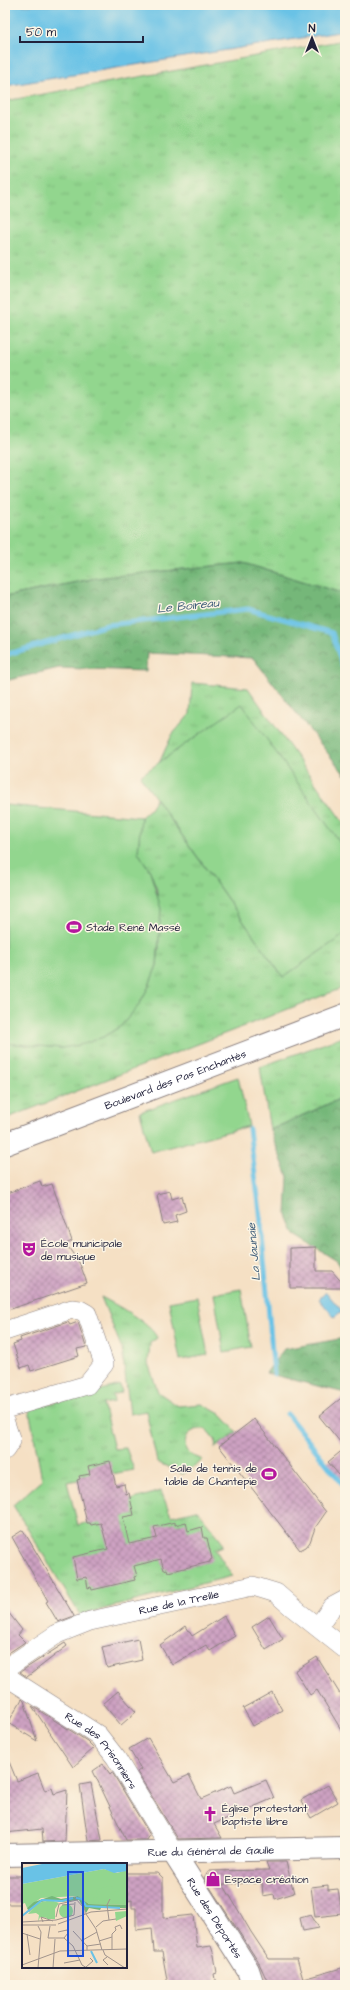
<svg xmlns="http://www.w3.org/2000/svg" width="350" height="1990" viewBox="0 0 350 1990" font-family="'Architects Daughter',sans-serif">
<defs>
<pattern id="grass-tufts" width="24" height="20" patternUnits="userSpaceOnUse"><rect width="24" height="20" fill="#92d68e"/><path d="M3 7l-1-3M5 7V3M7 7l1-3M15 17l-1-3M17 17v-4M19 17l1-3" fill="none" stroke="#7eb77b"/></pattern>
<pattern id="forest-crowns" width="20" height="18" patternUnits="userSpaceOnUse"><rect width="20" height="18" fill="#75b779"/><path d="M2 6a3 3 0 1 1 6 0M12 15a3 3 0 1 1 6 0" fill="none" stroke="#609464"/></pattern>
<pattern id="building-cross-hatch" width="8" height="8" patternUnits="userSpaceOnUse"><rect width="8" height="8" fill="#cea2c2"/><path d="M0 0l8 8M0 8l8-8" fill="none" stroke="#a7849f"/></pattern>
</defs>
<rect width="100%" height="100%" fill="#fcf5e5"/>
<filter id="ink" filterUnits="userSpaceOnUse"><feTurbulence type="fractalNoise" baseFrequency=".025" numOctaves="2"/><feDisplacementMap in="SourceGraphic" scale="8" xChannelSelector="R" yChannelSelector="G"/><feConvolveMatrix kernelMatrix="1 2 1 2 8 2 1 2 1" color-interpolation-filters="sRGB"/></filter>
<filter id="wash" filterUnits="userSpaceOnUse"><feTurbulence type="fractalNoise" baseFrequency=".012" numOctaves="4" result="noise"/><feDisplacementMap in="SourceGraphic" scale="16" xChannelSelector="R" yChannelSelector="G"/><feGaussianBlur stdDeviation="0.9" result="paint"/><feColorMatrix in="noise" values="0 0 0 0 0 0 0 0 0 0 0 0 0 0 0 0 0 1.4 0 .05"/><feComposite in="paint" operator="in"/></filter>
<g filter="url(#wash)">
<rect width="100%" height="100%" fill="#f5e0c4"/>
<!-- grass -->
<g fill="url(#grass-tufts)" stroke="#5a7c64">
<path d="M345,40V594L243,563L96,578L5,597V101Z"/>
<path d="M192,683L248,688L345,825V850L242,705L159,763L172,735L190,714Z"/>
<path d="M156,799L283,977L345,934V987L5,1119V1043L62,1048L103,1037L121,1026L138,1006L148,988L157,965L159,948L157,890L150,871L138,852L141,817L150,809Z"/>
<path d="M345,1036V1088L337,1100L270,1130L260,1067Z"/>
<path d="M101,1297C115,1304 152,1324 157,1338L150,1343L148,1363L158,1392L178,1406L202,1404L220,1414L237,1432L215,1448L216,1441L206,1429C192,1428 182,1435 186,1450L191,1455L203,1460L183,1474L157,1462L146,1411L130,1414L122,1349Z"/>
<path d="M120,1385L122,1392L113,1395L114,1402L103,1404L114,1449L126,1448L134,1470L67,1482L78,1525L130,1512L128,1501L161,1491L171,1516L197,1510L222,1541L223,1546L215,1549L232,1576L80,1615L13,1505L42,1480L29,1409Z"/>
</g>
<!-- forest -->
<g fill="url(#forest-crowns)" stroke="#4c6c5a">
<path d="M243,563L345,594V775L253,658L147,653L146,671L59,668L5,681V597L96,578Z"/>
<path d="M345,1088V1274L337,1261L295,1235L286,1213L288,1177L270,1130L337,1100Z"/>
<path d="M345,1338V1393L266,1373L284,1349Z"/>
</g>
<!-- park -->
<g fill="#92d68e" stroke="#5a7c64">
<path d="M242,704L345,850V934L283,977L140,776Z"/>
<path d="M5,805L141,817L138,852L150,871L161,909L157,965L148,988L138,1006L121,1026L103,1037L84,1044L62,1048L5,1043Z"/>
<path d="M238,1077L249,1126L151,1152L140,1112Z"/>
<path d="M241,1289L251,1347L224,1352L214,1294Z"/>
<path d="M197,1297L208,1355L180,1360L169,1302Z"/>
</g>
<!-- water -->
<g fill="#69c2e6" stroke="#467290">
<path d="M5,5H345V31L5,86Z"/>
<path d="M326,1292L342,1311L334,1317L319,1299Z"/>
</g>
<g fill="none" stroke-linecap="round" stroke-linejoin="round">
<!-- stream -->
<g stroke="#69c2e6" stroke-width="5">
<path d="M5,655L107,625L248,609L332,633L345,674"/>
<path d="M249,1129L260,1212L274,1374"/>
<path d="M287,1414L345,1487"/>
</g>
</g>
<g id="blocks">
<!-- building -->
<g fill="url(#building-cross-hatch)">
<path d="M40,1181L42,1187L52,1184L72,1241L66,1244L80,1264L87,1283L5,1311V1194Z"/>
<path d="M170,1191L172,1199L182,1196L186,1211L175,1215L177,1222L163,1225L157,1194Z"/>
<path d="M316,1247V1271H332L345,1286V1288H290V1248Z"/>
<path d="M68,1322L70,1325L78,1322L86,1347L77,1349L79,1356L31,1371L29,1365L21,1368L13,1344L21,1341L20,1338Z"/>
<path d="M345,1395V1448L319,1416Z"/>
<path d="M254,1419L326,1512L315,1528L310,1542L306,1547L300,1550L219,1446Z"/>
<path d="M345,1448V1482L328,1462Z"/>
<path d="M110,1461L116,1486L124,1484L126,1494L129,1493L134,1515L123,1517L129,1544L157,1538L154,1527L175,1522V1525L186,1522L188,1531L202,1527L204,1538H207L212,1559L210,1560V1562L168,1572L167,1569L164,1570L161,1559L134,1566L137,1576L134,1577L135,1580L92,1590L91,1587L88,1588L86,1577L77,1579L73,1557L108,1549L101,1523L91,1525L90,1523H87L77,1480L80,1479L79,1476L90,1474L88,1466Z"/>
<path d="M23,1530L45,1567L74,1616L58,1622L46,1602L48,1601L12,1537Z"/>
<path d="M5,1608L22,1630L18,1635L25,1642L7,1654L5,1652Z"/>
<path d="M224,1616L235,1636L210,1651L206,1645L172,1665L160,1645L186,1626L192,1636Z"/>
<path d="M269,1616L283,1639L266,1650L252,1627Z"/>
<path d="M138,1639L142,1660L107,1668L102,1647Z"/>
<path d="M65,1643L67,1646L27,1677L20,1672Z"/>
<path d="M317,1657L340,1694L345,1691V1736L317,1690L310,1695L295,1671Z"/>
<path d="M118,1691L136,1712L121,1725L103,1704Z"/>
<path d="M272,1692L282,1710L253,1726L243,1708Z"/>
<path d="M22,1699L24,1701L37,1741L8,1723Z"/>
<path d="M32,1706L87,1741L94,1748L73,1767Z"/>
<path d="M148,1738L174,1782L189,1775L201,1799L231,1786L234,1793L266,1780L274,1798L214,1824L222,1838L178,1839L137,1772L141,1769L129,1749Z"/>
<path d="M5,1752L17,1781L38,1773L45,1791L52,1788L54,1794L67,1790L65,1841L43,1842L42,1829L5,1833Z"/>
<path d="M103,1764L110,1774L112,1772L150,1835L147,1840H126L93,1771Z"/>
<path d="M91,1783L102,1840L88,1841L80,1785Z"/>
<path d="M328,1785L338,1802L311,1818L301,1800Z"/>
<path d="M266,1862H286L294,1893L275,1899L274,1894L263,1896L262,1883L223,1884L251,1932L269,1959H297L303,1979L345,1967V1985H269L259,1963L204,1878L208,1871L269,1870Z"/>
<path d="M126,1873H158L163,1878V1918L193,1915L197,1948L211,1946L214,1955L217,1973L214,1974L216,1985H168L162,1952H154L152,1928L136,1930V1908H132V1900L128,1901V1893H126Z"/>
<rect x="5" y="1876" width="18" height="28"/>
<path d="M328,1885V1890L338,1889L342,1914L315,1917L311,1887Z"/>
<path d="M311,1915L319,1928L303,1931L300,1918Z"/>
</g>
</g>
</g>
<g filter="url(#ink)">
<use href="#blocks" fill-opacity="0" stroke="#8c8180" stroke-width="1"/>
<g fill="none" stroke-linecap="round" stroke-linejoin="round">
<!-- street casing -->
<g stroke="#8c8180" stroke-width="20">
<g id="street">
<path d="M5,1331L72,1309L80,1310L87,1314L104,1364L87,1385L5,1409"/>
<path d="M5,1423L11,1441L5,1450"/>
<path d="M318,1627L332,1607L345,1600"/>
<path id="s1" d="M5,1669L57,1634L90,1621L253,1586L276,1593L292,1607L345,1649"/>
<path id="s2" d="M5,1672L12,1680L98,1735L116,1758L173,1852"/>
</g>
</g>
<!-- secondary casing -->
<g stroke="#8c8180" stroke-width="24">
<g id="secondary">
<path id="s3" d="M5,1144L345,1015"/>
<path id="s4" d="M173,1852L248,1970L253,1985"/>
<path id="s5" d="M5,1855L345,1848"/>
</g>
</g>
<!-- street -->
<use href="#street" stroke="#fff" stroke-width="19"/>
<!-- secondary -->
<use href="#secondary" stroke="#fff" stroke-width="22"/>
</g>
</g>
<!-- icons -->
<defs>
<g id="stadium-bare" transform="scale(1.2)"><path d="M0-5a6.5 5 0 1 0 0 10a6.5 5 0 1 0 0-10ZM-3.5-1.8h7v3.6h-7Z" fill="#b5179e" stroke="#fcf5e5" stroke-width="2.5" paint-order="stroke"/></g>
<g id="theatre-bare" transform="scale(1.2)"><path d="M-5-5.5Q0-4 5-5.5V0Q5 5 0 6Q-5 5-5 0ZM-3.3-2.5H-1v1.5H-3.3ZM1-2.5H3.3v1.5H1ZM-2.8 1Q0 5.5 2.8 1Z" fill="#b5179e" stroke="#fcf5e5" stroke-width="2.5" paint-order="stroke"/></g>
<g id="church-bare" transform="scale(1.2)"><path d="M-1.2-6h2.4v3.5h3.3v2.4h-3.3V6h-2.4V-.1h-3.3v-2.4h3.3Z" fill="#b5179e" stroke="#fcf5e5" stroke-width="2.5" paint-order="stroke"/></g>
<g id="shop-bare" transform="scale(1.2)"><path d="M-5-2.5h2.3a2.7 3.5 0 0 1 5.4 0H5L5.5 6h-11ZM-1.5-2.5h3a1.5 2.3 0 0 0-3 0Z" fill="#b5179e" stroke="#fcf5e5" stroke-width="2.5" paint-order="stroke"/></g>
</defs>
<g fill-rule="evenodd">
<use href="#stadium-bare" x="74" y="927"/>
<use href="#theatre-bare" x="29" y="1249"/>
<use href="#stadium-bare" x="269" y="1474"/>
<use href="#church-bare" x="210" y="1814"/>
<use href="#shop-bare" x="213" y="1879"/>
</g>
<g text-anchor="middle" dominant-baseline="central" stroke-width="3" stroke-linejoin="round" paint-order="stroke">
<!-- poi labels -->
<g font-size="11" fill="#22223b" stroke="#fcf5e5" text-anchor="start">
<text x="86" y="927">Stade René Massé</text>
<text x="41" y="1243">École municipale<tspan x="41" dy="13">de musique</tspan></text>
<text x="257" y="1468" text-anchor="end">Salle de tennis de<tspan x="257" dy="13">table de Chantepie</tspan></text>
<text x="222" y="1808">Église protestant<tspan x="222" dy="13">baptiste libre</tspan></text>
<text x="225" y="1879">Espace création</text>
</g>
<!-- street labels -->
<g font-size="11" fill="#22223b" stroke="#fcf5e5">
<text stroke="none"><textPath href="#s3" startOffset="182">Boulevard des Pas Enchantés</textPath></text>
<text stroke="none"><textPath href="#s1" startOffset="189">Rue de la Treille</textPath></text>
<text stroke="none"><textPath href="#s2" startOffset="126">Rue des Prisonniers</textPath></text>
<text stroke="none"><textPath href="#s5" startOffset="206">Rue du Général de Gaulle</textPath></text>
<text stroke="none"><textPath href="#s4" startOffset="78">Rue des Déportés</textPath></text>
</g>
<!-- water labels -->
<g font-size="12" font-style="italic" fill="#3b5a77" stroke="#fcf5e5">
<text transform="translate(188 606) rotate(-6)">Le Boireau</text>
<text transform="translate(254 1252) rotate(-95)">La Jaunaie</text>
</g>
</g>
<!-- overview -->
<g transform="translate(22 1863)">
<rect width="105" height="105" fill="#f5e0c4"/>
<path d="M82,6L95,10L105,7V42L67,41L56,33L19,35L5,45L3,40L0,41V21ZM29,37L37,40L33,46V56L18,54L16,59L17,52L14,50L6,51L16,40Z" fill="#92d68e"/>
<path d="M30,33L39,36L56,33L67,41L105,42V45H79L78,47L67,45L64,50L57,37L39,39L27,37L16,40L7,49L5,45L12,39Z" fill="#75b779"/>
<path d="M90,23L92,29L102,27L105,41L85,37L72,40L71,35L76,34L74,26ZM37 48a7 7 0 1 1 14 0a7 7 0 1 1-14 0ZM26,43H33V56H25ZM105,48V53L94,58L93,49Z" fill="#92d68e"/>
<path d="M25,0H105V8L92,10L82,6L0,21V5Z" fill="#69c2e6"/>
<path fill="none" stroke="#69c2e6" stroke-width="2" d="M54,35L60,36L64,43L98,45M0,53L20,37L40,38L51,35M69,88L75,100"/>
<path fill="none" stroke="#a1948d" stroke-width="1" d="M52,34L63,46V51M40,42L52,41M64,51L74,66L80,87M34,54L37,41L55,37M34,57L52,52L53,39M87,57L85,42L88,36M0,59L34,57M21,59L19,54L31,58M36,61L69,49L105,46M0,62H34M16,63L19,69L16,105M74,64L81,58L94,56M51,68L65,83V87M36,69L45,67L46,70L42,75M0,70L18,76M5,71L8,92M90,71L94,67L93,64L98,62L100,66M90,71V87M26,75H42L51,83L60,102L65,105M26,75L28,63M59,78L75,69M77,78L90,74M65,83L79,81M81,87L83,92L103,105M85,94L81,97L86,102M42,100L58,97M0,102L38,88L105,86M64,104L71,98L68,95M31,105L33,76"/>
<path fill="#1d4ed8" fill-opacity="0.15" stroke="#1d4ed8" stroke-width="2" d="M46,9H61V93H46Z"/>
<rect width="105" height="105" fill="none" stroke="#22223b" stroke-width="2"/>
</g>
<!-- margin -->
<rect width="350" height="1990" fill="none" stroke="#fcf5e5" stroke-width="20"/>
<!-- north arrow -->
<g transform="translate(312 38)" stroke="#fcf5e5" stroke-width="3" paint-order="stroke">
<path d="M0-3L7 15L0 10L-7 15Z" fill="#22223b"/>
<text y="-6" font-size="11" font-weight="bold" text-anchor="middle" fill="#22223b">N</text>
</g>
<!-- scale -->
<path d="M20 36v6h123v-6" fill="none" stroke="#22223b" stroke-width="2"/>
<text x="26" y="36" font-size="12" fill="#22223b" stroke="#fcf5e5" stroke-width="3" paint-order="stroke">50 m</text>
</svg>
